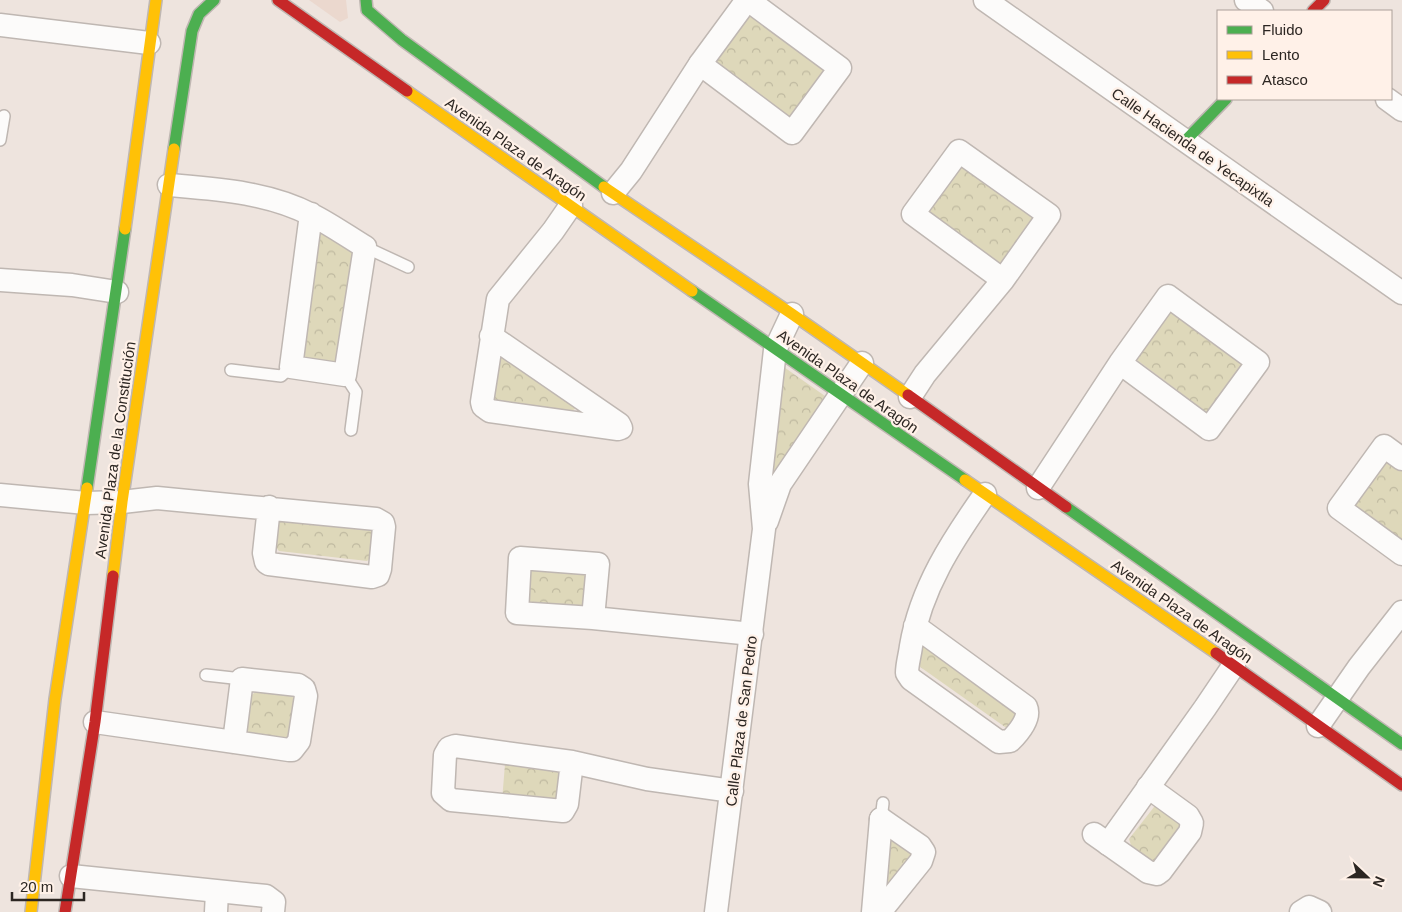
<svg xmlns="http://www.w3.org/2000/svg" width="1402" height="912" viewBox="0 0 1402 912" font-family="Arial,sans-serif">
<defs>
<pattern id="forest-crowns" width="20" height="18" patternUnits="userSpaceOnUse" patternTransform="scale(1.25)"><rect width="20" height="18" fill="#ded8ba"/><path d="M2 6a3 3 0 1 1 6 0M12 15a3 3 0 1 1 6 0" fill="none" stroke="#bfb9a0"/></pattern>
</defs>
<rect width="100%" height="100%" fill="#eee4de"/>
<!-- built -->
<path fill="#ebd8ce" d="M309,0H346L348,18L340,22Z"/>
<!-- forest -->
<g fill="url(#forest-crowns)">
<path d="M750,13L828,71L792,118L715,61Z"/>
<path d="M962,163L1039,220L1004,268L926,211Z"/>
<path d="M321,230L356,255L340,364L298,359L316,233Z"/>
<path d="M1169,309L1246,367L1210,415L1133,357Z"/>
<path d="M499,350L575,404L576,408L572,411L490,399Z"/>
<path d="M781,365L825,396L774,479H771Z"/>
<path d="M1388,459L1402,470V544L1352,507Z"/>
<path d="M277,519L370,525L375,532L373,556L367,561L279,551L275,546Z"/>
<path d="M530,567L589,572L586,609L527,604Z"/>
<path d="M920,643L1015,713L1016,720L1013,726L1005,727L916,664Z"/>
<path d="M257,691L292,695L297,703L292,737L285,742L252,738L246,731L250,696Z"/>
<path d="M505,764L564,769L561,806L502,801Z"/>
<path d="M1159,806L1180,824L1181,831L1159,860L1152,861L1131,845L1129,839L1154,807Z"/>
<path d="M887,835L915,850L888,888L884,889Z"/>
</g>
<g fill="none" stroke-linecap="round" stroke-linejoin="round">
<!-- lane casing -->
<g stroke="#bfb7b2" stroke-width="14">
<g id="lane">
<path d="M0,140L4,116"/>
<path d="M365,247L408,267"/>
<path d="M231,370L281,376L291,367"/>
<path d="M345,375L356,392L351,430"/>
<path d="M206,675L242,679"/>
<path d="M881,819L883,803"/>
</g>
</g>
<!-- street casing -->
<g stroke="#bfb7b2" stroke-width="25">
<g id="street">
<path d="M985,0L1402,293"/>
<path d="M1246,0L1262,11"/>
<path d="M0,25L149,43"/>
<path d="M700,64L792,133L840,68L748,0"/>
<path d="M1387,99L1402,110"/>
<path d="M169,185C216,189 268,192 312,215C330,224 347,236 365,247L345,375L291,367L311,214"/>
<path d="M613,193L631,171L700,64L747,0"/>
<path d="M0,280L72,285L117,292"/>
<path d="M491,336L619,424L621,428L618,429L490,411L483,406L482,402L498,299L553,231L571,205"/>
<path d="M910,397L925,374L1003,280L1049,215L959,151L913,214L1003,280"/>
<path d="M1402,459L1384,446L1339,508L1402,554"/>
<path d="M1038,488L1120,363L1168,296L1258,362L1209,429L1120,363"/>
<path d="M0,495L86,503L122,502L157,498L376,519L383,523L384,527L380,569L378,575L372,577L269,564L266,562L264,553L269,507"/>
<path d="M767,521L780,484L862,363"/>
<path d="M593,618L598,564L520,558L517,613L593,618L752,634"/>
<path d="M915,626L1026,707C1031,718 1018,733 1010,741L999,742L911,679L907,673C907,664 910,655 911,646C921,588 952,541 985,494"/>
<path d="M95,722L289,750H292L299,741L306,696L304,689L298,685L242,679L234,742"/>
<path d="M1318,726L1359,667L1402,612"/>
<path d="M572,762L567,804L563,811L451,800L443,793L445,755L449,748L455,746L572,762L647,779L732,791"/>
<path d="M1094,834L1148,872L1157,874L1161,871L1190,832L1192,823L1188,816L1148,787"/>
<path d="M1108,844L1205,708L1234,665"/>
<path d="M71,876L266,896L274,902L273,912"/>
<path d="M216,912L217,892"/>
<path d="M716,912L764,529L760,484L775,350L792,314"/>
<path d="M873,912L881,819"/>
<path d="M880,912L921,861L924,852L920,846L881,819"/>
<path d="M1301,912L1309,907L1320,912"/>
</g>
</g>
<!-- fast casing -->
<g stroke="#bfb7b2" stroke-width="14">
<g id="fast">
<path d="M366,0L367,10L402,40L604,187"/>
<path d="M1185,141L1226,99"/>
<path d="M174,149L192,31L199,14L214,0"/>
<path d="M692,291L965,480"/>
<path d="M87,488L125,229"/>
<path d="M1066,507L1402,744"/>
</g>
</g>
<!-- slow casing -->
<g stroke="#bfb7b2" stroke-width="14">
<g id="slow">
<path d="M407,91L692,291"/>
<path d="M604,187L792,314L908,395"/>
<path d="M125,229L156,0"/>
<path d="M965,480L1216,653"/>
<path d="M113,576L122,502L174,149"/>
<path d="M31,912L55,699L87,488"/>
</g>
</g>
<!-- jam casing -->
<g stroke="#bfb7b2" stroke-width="14">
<g id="jam">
<path d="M278,0L407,91"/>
<path d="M1313,11L1324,0"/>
<path d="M908,395L1066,507"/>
<path d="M1216,653L1402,785"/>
<path d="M65,912L95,722L113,576"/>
</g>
</g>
<!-- lane -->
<use href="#lane" stroke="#fcfbfa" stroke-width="11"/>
<!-- street -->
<use href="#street" stroke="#fcfbfa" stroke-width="22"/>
<!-- fast -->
<use href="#fast" stroke="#4caf50" stroke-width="11"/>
<!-- slow -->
<use href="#slow" stroke="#ffc107" stroke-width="11"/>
<!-- jam -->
<use href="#jam" stroke="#c62828" stroke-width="11"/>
</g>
<g text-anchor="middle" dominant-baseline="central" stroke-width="4.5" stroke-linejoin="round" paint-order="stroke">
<!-- street labels -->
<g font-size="15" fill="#2c2622" stroke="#fff1e8">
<text transform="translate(1193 147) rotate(35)">Calle Hacienda de Yecapixtla</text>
<text transform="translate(516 149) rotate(35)">Avenida Plaza de Aragón</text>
<text transform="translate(848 381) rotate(35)">Avenida Plaza de Aragón</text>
<text transform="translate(115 450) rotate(-82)">Avenida Plaza de la Constitución</text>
<text transform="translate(1182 611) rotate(35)">Avenida Plaza de Aragón</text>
<text transform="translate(741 721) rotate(-83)">Calle Plaza de San Pedro</text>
</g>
</g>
<!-- legend -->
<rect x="1217" y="10" width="175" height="90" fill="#fff1e8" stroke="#aba099"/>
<rect x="1227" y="26" width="25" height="8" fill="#4caf50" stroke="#aba099"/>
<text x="1262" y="35" font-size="15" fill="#2c2622">Fluido</text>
<rect x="1227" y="51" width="25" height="8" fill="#ffc107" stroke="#aba099"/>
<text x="1262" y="60" font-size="15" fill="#2c2622">Lento</text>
<rect x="1227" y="76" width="25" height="8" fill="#c62828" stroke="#aba099"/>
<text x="1262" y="85" font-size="15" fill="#2c2622">Atasco</text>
<!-- north arrow -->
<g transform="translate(1367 877) rotate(112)" stroke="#fff1e8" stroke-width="4" paint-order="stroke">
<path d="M0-4L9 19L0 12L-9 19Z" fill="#2c2622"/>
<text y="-8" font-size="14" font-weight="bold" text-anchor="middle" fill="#2c2622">N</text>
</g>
<!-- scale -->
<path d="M12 892v8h72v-8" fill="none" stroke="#2c2622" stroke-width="2.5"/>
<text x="20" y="892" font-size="15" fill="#2c2622" stroke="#fff1e8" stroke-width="4" paint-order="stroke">20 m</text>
</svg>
